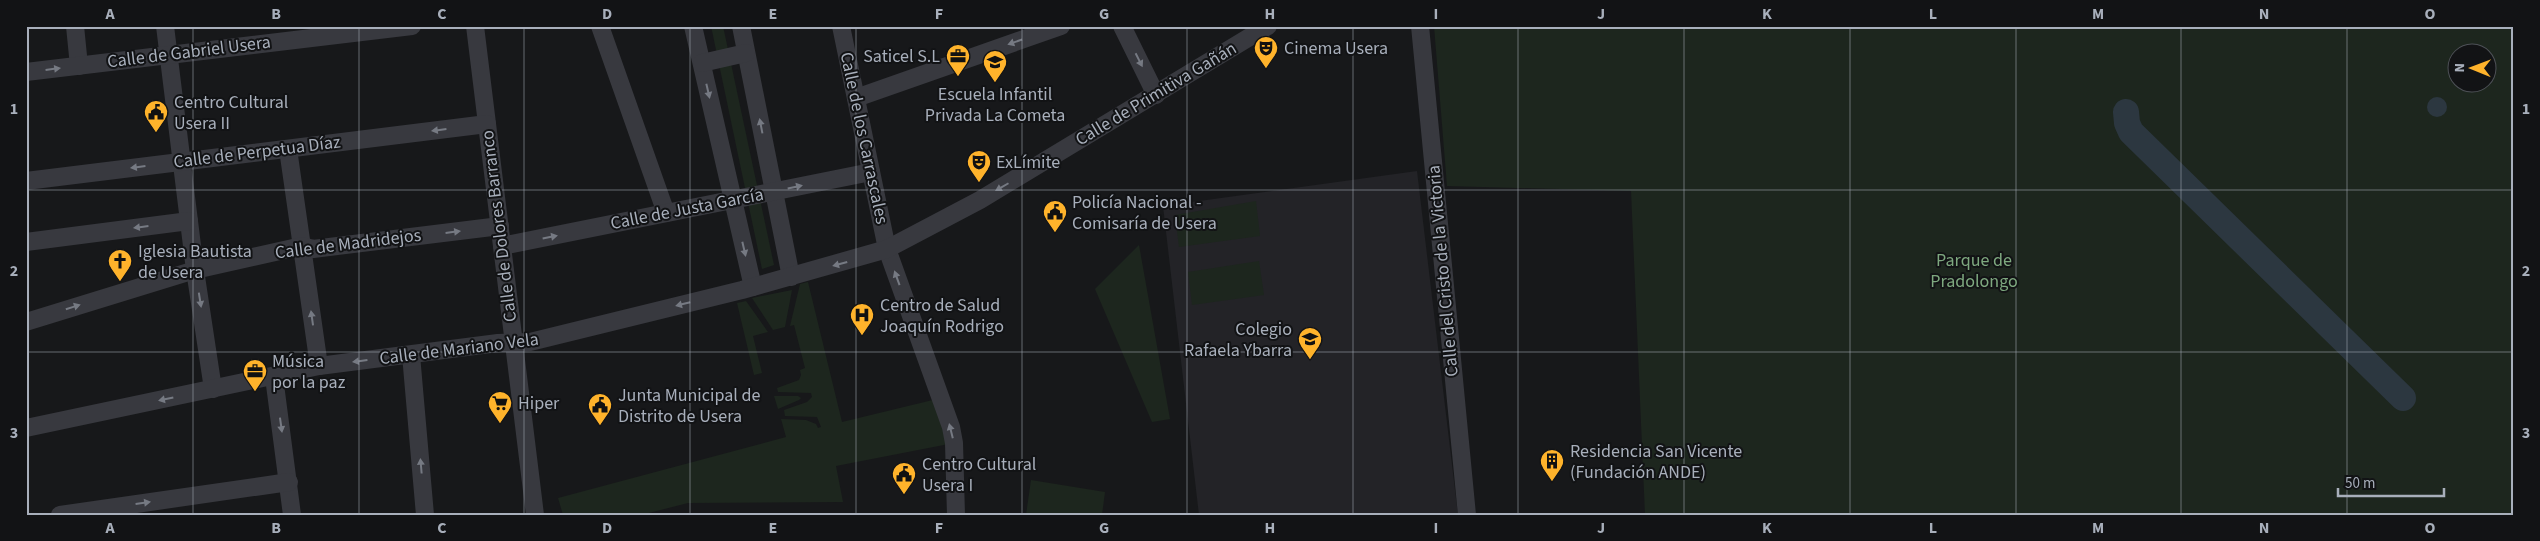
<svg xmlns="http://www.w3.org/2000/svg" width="2540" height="541" viewBox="0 0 2540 541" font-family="'Source Sans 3',sans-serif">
<rect width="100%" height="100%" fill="#17181a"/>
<!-- built -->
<path fill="#232327" d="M1417,171L1458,515H1199L1163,206Z"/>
<!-- green -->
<g fill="#1d261e" fill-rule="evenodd">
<path d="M711,26H723L774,265L762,269Z"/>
<path d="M1434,26H2514V515H1645L1631,191L1447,186ZM2458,52H2488V82H2458Z"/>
<path d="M1256,201L1260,236L1179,247L1175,215Z"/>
<path d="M1139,245L1170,419L1152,422L1095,289Z"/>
<path d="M1259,261L1264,295L1192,305L1188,272Z"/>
<path d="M808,282L842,422L941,398L954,443L836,466L843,502L688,503L641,515H563L558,498L786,437L781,419L806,420L816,424L818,428L821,427L817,417L785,416L784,410L807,402L812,397L811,393L778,392L777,388L799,380L801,375L800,370L805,368L794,325L790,326L800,284Z"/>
<path d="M792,290L785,327L773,330L752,298Z"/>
<path d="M746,301L768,332L753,336L762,373L754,375L737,303Z"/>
<path d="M798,396L801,398L799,400L778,409L774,396Z"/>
<path d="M1031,480L1105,492L1102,515H1026Z"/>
</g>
<!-- water -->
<g fill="#2c3740">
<circle cx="2437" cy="107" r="10"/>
<path d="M2401,388L2410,391L2396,405L2393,395Z"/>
</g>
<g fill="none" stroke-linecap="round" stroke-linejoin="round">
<!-- river -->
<path stroke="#2c3740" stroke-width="26" d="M2126,112L2127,123L2131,132L2403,398"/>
<!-- minor -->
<g stroke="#38393f" stroke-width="18">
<path d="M75,26L79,66"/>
<path d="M165,26L195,270L213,389"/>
<path d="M475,26L535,515"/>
<path d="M600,26L666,213"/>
<path d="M693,26L753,287"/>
<path d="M741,26L791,277"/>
<path d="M841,26L887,249L951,427L954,443L956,515"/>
<path d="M1122,26L1156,95"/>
<path d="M1420,26L1467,515"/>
<path d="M702,63L746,53"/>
<path d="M26,72L412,26"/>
<path d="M856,98L1061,26"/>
<path d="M288,149L319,366"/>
<path d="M26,181L487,124"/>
<path d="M26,242L189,221"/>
<path d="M502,246L871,172"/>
<path d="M26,322L195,270L302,246L313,249L500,226"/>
<path d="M411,355L425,515"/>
<path d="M274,377L292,515"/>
<path d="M26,428L319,366L498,343L530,342L742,290L887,249L980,200L1268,26"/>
<path d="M60,515L289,482"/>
</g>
</g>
<!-- one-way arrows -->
<defs><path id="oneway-solid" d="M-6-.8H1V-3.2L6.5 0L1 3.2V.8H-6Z" transform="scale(1.25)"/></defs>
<g fill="#767a83">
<use href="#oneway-solid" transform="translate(1015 42) rotate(161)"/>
<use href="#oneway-solid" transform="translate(1139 60) rotate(63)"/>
<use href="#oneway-solid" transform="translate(53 69) rotate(-7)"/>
<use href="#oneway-solid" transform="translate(708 91) rotate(77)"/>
<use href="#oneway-solid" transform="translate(761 126) rotate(-101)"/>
<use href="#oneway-solid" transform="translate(439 130) rotate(173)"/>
<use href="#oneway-solid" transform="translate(138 167) rotate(173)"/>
<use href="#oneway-solid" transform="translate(795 187) rotate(-12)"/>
<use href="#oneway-solid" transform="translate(1002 187) rotate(150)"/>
<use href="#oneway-solid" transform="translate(141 227) rotate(173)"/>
<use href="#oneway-solid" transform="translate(453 232) rotate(-7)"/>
<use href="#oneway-solid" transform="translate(550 237) rotate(-11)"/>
<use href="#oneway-solid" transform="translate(744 249) rotate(77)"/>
<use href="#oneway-solid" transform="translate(840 264) rotate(165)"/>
<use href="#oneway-solid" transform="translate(897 278) rotate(-110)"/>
<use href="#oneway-solid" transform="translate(200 300) rotate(81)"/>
<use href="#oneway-solid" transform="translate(683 304) rotate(166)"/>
<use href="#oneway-solid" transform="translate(73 307) rotate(-17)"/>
<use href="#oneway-solid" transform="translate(312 318) rotate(-98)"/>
<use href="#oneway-solid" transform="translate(360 361) rotate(173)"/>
<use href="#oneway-solid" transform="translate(166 399) rotate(168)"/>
<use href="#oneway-solid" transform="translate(281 425) rotate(82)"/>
<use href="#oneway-solid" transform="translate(951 431) rotate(-104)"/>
<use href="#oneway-solid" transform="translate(421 466) rotate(-95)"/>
<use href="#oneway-solid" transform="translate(143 503) rotate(-8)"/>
</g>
<!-- grid -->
<path fill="none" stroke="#a8afbb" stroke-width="1" stroke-opacity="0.55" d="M193,26V515M359,26V515M524,26V515M690,26V515M856,26V515M1022,26V515M1187,26V515M1353,26V515M1518,26V515M1684,26V515M1850,26V515M2016,26V515M2181,26V515M2347,26V515M26,190H2514M26,352H2514"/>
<!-- icons -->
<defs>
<g id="theatre-pin" transform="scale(1.25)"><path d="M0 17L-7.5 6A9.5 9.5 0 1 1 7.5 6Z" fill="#ffb32b" stroke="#121315"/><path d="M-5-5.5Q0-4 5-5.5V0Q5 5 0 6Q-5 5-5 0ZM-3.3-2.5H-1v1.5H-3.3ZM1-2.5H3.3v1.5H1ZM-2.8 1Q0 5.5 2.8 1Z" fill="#111"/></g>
<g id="office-pin" transform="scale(1.25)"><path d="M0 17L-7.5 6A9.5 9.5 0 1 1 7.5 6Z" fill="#ffb32b" stroke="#121315"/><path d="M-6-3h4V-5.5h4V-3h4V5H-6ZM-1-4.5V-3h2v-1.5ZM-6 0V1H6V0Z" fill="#111"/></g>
<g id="school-pin" transform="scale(1.25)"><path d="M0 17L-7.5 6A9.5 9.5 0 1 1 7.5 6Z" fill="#ffb32b" stroke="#121315"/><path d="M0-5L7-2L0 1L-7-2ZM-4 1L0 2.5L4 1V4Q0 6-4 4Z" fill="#111"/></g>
<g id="civic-pin" transform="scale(1.25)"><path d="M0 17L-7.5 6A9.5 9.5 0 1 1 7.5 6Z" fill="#ffb32b" stroke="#121315"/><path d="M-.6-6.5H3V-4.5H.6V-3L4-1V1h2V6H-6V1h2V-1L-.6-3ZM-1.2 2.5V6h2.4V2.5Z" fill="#111"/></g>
<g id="church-pin" transform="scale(1.25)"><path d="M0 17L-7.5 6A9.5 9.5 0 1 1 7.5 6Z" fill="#ffb32b" stroke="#121315"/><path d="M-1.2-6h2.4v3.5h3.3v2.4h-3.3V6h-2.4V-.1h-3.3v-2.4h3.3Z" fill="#111"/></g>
<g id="hospital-pin" transform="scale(1.25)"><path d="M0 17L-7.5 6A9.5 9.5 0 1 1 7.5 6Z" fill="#ffb32b" stroke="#121315"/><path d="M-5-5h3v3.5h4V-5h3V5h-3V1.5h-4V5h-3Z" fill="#111"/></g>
<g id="supermarket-pin" transform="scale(1.25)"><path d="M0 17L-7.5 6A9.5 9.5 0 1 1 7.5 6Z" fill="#ffb32b" stroke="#121315"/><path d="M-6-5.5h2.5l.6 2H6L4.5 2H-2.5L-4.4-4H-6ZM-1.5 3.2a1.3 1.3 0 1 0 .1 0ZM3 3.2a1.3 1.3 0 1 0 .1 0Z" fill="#111"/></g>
<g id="building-pin" transform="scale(1.25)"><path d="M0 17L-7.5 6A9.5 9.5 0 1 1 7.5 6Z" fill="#ffb32b" stroke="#121315"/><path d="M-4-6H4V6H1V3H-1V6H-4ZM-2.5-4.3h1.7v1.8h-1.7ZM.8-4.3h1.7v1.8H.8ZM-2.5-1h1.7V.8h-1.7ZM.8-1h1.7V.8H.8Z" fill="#111"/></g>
</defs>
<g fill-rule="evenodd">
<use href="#theatre-pin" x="1266" y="48"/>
<use href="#office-pin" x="958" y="56"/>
<use href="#school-pin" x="995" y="62"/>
<use href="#civic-pin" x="156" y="112"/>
<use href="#theatre-pin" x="979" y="162"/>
<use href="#civic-pin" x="1055" y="212"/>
<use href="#church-pin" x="120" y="261"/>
<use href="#hospital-pin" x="862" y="315"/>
<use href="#school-pin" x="1310" y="339"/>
<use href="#office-pin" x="255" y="371"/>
<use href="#supermarket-pin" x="500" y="403"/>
<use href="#civic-pin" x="600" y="405"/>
<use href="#building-pin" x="1552" y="461"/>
<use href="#civic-pin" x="904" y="474"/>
</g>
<g text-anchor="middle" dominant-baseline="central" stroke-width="4" stroke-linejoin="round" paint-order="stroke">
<!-- poi labels -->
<g font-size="18" fill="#a8afbb" stroke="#121315" text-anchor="start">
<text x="1284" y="48">Cinema Usera</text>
<text x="940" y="56" text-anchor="end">Saticel S.L</text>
<text x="995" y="94" text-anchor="middle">Escuela Infantil<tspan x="995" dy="21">Privada La Cometa</tspan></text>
<text x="174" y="102">Centro Cultural<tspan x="174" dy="21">Usera II</tspan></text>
<text x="996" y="162">ExLímite</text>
<text x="1072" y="202">Policía Nacional -<tspan x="1072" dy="21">Comisaría de Usera</tspan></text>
<text x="138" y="251">Iglesia Bautista<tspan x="138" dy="21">de Usera</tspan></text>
<text x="880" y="305">Centro de Salud<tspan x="880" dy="21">Joaquín Rodrigo</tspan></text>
<text x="1292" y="329" text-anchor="end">Colegio<tspan x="1292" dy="21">Rafaela Ybarra</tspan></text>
<text x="272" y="361">Música<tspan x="272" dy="21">por la paz</tspan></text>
<text x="618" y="395">Junta Municipal de<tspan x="618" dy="21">Distrito de Usera</tspan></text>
<text x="518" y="403">Hiper</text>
<text x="1570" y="451">Residencia San Vicente<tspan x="1570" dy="21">(Fundación ANDE)</tspan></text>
<text x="922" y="464">Centro Cultural<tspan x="922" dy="21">Usera I</tspan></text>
</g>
<!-- street labels -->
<g font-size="18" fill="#a8afbb" stroke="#121315">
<text transform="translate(189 52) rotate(-7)">Calle de Gabriel Usera</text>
<text transform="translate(1156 94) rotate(-31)">Calle de Primitiva Gañán</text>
<text transform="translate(864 138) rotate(78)">Calle de los Carrascales</text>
<text transform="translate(257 152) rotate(-7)">Calle de Perpetua Díaz</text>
<text transform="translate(687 209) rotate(-11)">Calle de Justa García</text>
<text transform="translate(499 226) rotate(-97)">Calle de Dolores Barranco</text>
<text transform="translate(348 244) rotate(-7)">Calle de Madridejos</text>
<text transform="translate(1443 271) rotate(-95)">Calle del Cristo de la Victoria</text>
<text transform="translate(459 349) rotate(-7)">Calle de Mariano Vela</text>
</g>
<!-- park labels -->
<g font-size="18" fill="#7ea87f" stroke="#121315">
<text x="1974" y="260">Parque de<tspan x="1974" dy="21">Pradolongo</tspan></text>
</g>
</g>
<!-- border -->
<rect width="2540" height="541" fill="none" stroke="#121315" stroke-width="55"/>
<!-- north arrow -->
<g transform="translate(2472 68) rotate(271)"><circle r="24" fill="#121315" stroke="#4e5157"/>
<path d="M0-4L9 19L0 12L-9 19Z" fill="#ffb32b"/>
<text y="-8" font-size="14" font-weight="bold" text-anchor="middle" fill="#a8afbb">N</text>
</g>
<!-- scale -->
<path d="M2338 488v8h106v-8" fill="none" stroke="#a8afbb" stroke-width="2.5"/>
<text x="2345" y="488" font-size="15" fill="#a8afbb" stroke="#121315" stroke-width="4" paint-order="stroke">50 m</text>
<rect x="28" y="28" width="2484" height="486" fill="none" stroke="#a8afbb" stroke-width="2"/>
<g font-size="16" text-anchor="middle" font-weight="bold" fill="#a8afbb">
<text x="110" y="19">A</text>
<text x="276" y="19">B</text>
<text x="442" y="19">C</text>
<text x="607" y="19">D</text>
<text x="773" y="19">E</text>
<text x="939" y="19">F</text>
<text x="1104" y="19">G</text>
<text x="1270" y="19">H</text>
<text x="1436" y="19">I</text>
<text x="1601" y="19">J</text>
<text x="1767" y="19">K</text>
<text x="1933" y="19">L</text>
<text x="2098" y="19">M</text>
<text x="2264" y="19">N</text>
<text x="2430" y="19">O</text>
<text x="14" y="114">1</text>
<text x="2526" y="114">1</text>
<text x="14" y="276">2</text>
<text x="2526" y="276">2</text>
<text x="14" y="438">3</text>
<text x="2526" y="438">3</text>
<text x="110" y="533">A</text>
<text x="276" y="533">B</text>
<text x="442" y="533">C</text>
<text x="607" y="533">D</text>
<text x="773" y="533">E</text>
<text x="939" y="533">F</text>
<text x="1104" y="533">G</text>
<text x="1270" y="533">H</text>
<text x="1436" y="533">I</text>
<text x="1601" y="533">J</text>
<text x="1767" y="533">K</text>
<text x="1933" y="533">L</text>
<text x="2098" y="533">M</text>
<text x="2264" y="533">N</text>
<text x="2430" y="533">O</text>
</g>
</svg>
